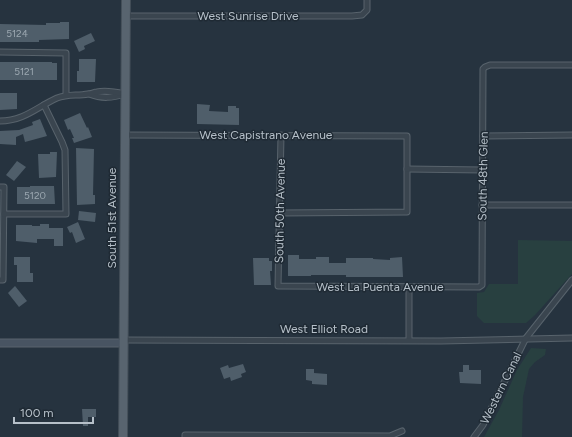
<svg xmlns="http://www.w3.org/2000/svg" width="572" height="437" viewBox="0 0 572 437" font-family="Figtree,sans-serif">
<rect width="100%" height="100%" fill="#26333f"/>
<!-- green -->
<g fill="#284040">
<path d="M518,240L572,241V274L535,315L526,323H484L477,316V293L484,292L489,284H518Z"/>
<path d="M531,348L546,349L545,355L535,362L529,369L523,397L522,437H484L499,410L517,370Z"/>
</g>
<!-- building -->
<g fill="#4f5e6a">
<path d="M60,22H69V39L39,40V42H0V24L46,25V23H60Z"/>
<path d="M91,33L95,41L84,46L85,49L79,52L74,41Z"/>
<path d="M79,59H96L95,82H77V71H79Z"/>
<path d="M0,62H52V63H57V80H0Z"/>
<path d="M0,93H17V109L0,110Z"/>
<path d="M197,104L210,105L209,111L228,112V106H236V108H239V125L197,124Z"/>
<path d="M80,113L87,128L88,127L92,137L74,143L72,138H74L70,129L68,130L64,120Z"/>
<path d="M40,119L47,136L25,142L23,134L16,137V145L0,144V131L19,130L33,125L32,122Z"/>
<path d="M76,148L94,149L93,195H95V204L77,205Z"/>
<path d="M50,152H57L56,177L39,178L38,154H50Z"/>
<path d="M17,161L26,167L14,181L6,175Z"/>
<path d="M30,186H54L55,204H17V187H30Z"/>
<path d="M79,211L96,213L95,222L78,220Z"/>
<path d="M78,222L85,239L76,243L72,232L70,233L67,227Z"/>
<path d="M40,224H49V228H63V246H54V239H37V243L16,241V225H32V226H40Z"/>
<path d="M288,255H299V259H316V257H329V263H346V258H373V259L390,260V258L402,257L403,277H346V275H311V276H288Z"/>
<path d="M14,257H30V273H33V282H17V265H14Z"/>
<path d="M253,258H269V261H272V271H270L271,285H254Z"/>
<path d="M15,286L27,301L19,307L8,293Z"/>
<path d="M243,364L246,372L241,374L242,377L231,381L230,377L224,379L220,368L228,365L229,368Z"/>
<path d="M463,365H469V370H481V384L460,383L459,372H463Z"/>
<path d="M306,369H314V373L327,374V385L312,384V381L306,380Z"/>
<path d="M82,409H96V417H88V426H83Z"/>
</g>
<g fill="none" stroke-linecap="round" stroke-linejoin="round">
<!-- street casing -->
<g stroke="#58636c" stroke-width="7">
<g id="street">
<path d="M126,16H352L362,15L367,10V0"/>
<path d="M0,52L66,53V95"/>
<path d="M89,94C102,99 112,98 125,94"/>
<path d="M0,121C24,121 37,107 57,98C68,94 77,96 88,94C91,94 94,92 97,92C106,90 116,92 125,94"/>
<path d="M125,135L407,136V212L280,213"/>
<path d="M281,135L278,286L479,287L482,285V279L483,69L485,67L490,65H572"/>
<path d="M483,136L572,135"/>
<path d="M407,169L483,170"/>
<path d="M0,187H4L3,280H0"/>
<path d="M482,205H572"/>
<path d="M4,214H66L65,150L62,142L44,105"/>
<path d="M409,287V340"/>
<path d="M123,340L441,341L572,338"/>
<path d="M185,437V435L390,436L402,431"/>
<path d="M474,437L483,425L526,338L572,280"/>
</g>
</g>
<!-- secondary casing -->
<g stroke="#58636c" stroke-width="9">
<path id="secondary" d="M0,343H123"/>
</g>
<!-- primary casing -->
<g stroke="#434e58" stroke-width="10">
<path id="primary" d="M123,437L126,0"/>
</g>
<!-- street -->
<use href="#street" stroke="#3a454f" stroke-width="5"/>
<!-- secondary -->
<use href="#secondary" stroke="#485462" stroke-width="7"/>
<!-- primary -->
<use href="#primary" stroke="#58646f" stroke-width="8"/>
</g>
<g text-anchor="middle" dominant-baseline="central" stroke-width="3" stroke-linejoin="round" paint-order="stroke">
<!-- number labels -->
<g font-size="10" fill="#9ca8b1">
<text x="17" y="33">5124</text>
<text x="24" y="71">5121</text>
<text x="35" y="195">5120</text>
</g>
<!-- street labels -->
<g font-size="12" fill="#b6c0c9" stroke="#1f2a34">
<text x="248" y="16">West Sunrise Drive</text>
<text x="266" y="135">West Capistrano Avenue</text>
<text transform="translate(483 176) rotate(-89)">South 48th Glen</text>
<text transform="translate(280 211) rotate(-89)">South 50th Avenue</text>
<text transform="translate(112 218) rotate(-90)">South 51st Avenue</text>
<text x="380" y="287">West La Puenta Avenue</text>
<text x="324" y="329">West Elliot Road</text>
<text transform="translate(501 388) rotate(-64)">Western Canal</text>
</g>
</g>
<!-- scale -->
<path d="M14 417v6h79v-6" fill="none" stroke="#b6c0c9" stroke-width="2"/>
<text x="20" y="417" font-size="12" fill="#b6c0c9" stroke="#1f2a34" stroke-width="3" paint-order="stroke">100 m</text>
</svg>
